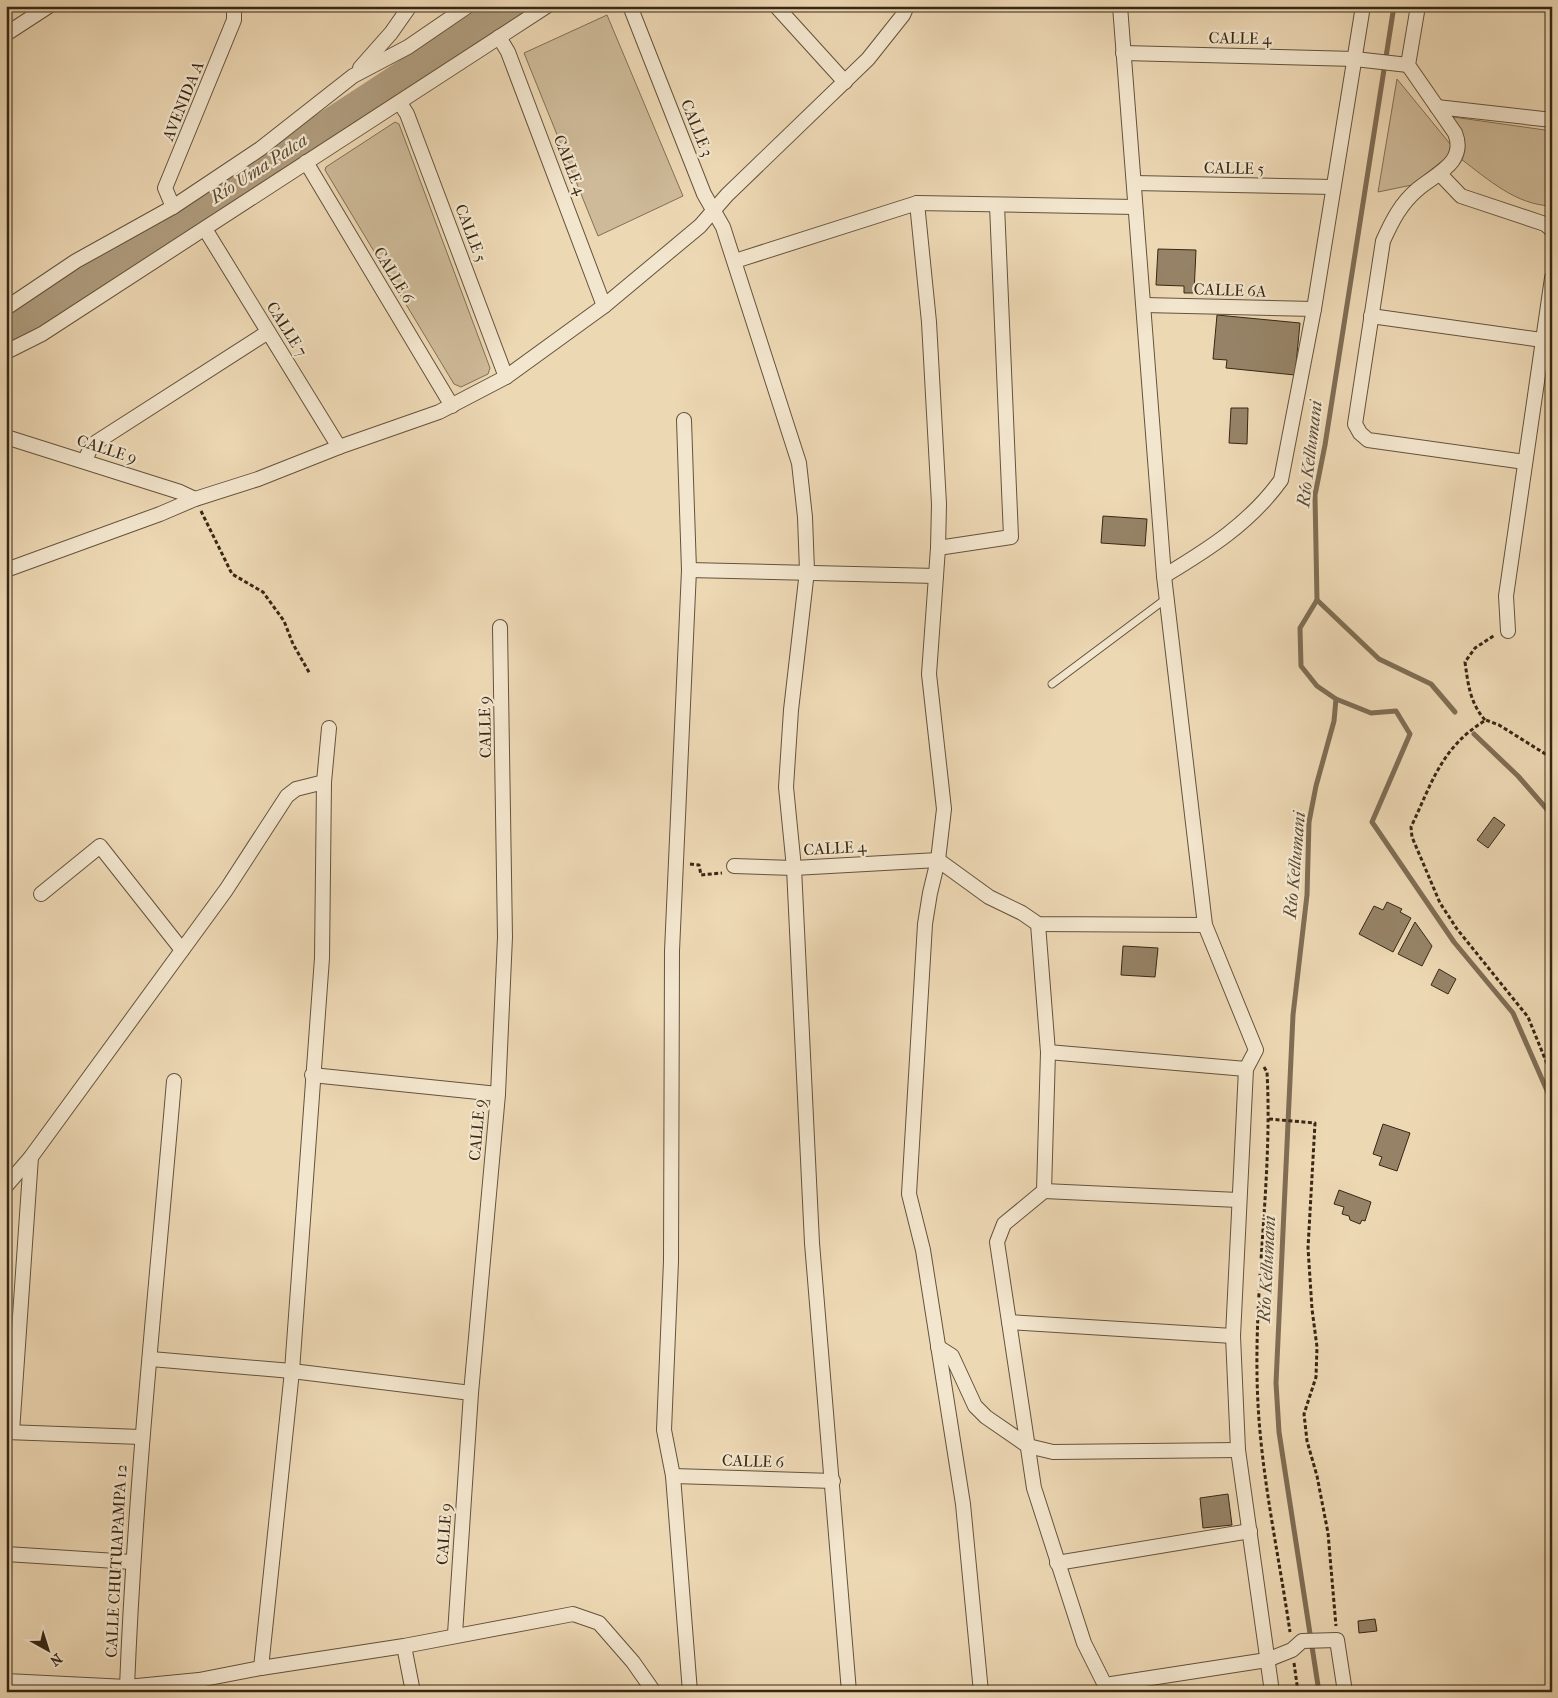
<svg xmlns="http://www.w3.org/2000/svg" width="1558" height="1698" viewBox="0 0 1558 1698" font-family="'IM FELL French Canon',serif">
<rect width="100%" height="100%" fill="#edd8b4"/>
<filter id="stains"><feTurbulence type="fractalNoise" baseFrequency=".004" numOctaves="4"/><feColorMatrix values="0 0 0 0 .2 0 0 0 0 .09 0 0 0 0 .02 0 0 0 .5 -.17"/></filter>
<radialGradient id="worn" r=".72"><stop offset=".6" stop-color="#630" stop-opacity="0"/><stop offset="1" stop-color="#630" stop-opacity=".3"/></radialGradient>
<!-- green -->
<g fill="#ceba99" stroke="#827056">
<path d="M607,15L683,196L598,236L524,53Z"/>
<path d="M1397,79L1451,145L1448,156L1412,185L1378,192Z"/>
<path d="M1453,117L1552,131V206C1516,205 1489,180 1461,159L1464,140Z"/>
<path d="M395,122L399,124L490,368L488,374L461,387L454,384L325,170L326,167Z"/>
</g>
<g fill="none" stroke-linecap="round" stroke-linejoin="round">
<!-- stream -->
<g stroke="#7f6d54" stroke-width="5">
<path d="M1317,600L1379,659L1431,684L1455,712"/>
<path d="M1336,699L1371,713L1396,711L1410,734L1372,822L1454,942L1513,1013L1552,1102"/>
<path d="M1474,734L1518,776L1552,815"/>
<path d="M1319,1692L1279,1432L1276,1383L1293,1015L1307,895L1309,822L1316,786L1334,721L1336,699L1317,686L1301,666L1300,628L1317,600L1315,495L1325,445L1394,6"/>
</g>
<!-- river -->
<path stroke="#af9c7e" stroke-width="30" d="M6,329L107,269L510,6"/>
</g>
<!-- building -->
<g fill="#968367" stroke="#372714">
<path d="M1158,249L1196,250L1194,293H1184V286L1156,285Z"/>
<path d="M1217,315L1300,323L1295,375L1226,368L1227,360L1213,359Z"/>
<path d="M1231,408H1248L1247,444L1229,443Z"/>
<path d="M1103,516L1147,519L1145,546L1101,543Z"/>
<path d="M1494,817L1505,825L1488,848L1477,840Z"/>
<path d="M1387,902L1402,909L1400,912L1411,918L1393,952L1359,934L1374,906L1383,910Z"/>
<path d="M1415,922L1432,946L1422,966L1398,954Z"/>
<path d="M1123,946L1158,948L1155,977L1121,975Z"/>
<path d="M1439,969L1456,979L1448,994L1431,985Z"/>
<path d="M1383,1124L1410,1133L1397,1171L1379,1165L1382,1157L1373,1154Z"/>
<path d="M1339,1190L1371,1202L1365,1221L1362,1220L1360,1224L1350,1220L1349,1216L1342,1214L1344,1207L1334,1204Z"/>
<path d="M1228,1494L1232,1525L1203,1528L1200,1498Z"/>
<path d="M1375,1619L1377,1631L1359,1633L1358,1621Z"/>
</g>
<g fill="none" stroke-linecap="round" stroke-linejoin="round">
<!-- lane casing -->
<g stroke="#64533c" stroke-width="9">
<path id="lane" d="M1052,684L1167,598"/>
</g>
<!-- street casing -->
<g stroke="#64533c" stroke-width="16">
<g id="street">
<path d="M630,6L704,194L723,227L799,463L805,517L807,571L791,710L786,787L794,868L812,1243L849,1692"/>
<path d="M776,6L845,82"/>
<path d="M1120,6L1164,576L1205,925L1256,1050L1246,1069L1233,1336L1238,1450L1272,1692"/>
<path d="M1418,6L1408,65L1455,133C1467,162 1436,174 1418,189C1401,203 1392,221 1383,241L1355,424L1360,433L1368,440L1525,462"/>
<path d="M6,34L49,6"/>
<path d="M499,37L508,52L604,306"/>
<path d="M1123,53L1355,59L1408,65"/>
<path d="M360,68L391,33L410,6"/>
<path d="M400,103L407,114L506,377"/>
<path d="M1437,107L1552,120"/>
<path d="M306,162L452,406"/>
<path d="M1440,174L1461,196L1545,224L1552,230"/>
<path d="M1134,183L1333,187"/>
<path d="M917,203L929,322L939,504L938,548L929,674L944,809L938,860L930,893L925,924L909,1194L923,1250L963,1504L981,1692"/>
<path d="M173,207L165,188L234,20V6"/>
<path d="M205,229L339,447"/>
<path d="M735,261L917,203L1135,207"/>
<path d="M1144,305L1314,309"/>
<path d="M6,308L76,261L173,207L260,149L353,76L408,47L468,6"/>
<path d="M1371,316L1542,340"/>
<path d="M6,352L42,334L547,6"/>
<path d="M684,420L689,570L672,951L671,1261L664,1430L673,1476L690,1692"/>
<path d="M6,437L180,492L195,499"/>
<path d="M85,460L92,445L268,332"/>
<path d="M938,548L1011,537L997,205"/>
<path d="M6,570L160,514L195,499L258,479L339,447L439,412L506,377L604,306L700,226L727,195L868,59L903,15L907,6"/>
<path d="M689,570L936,576"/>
<path d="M1164,576C1209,549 1250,523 1281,480L1314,309L1363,6"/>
<path d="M1508,631L1506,596L1552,278"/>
<path d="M734,866L794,868L938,860L989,897L1022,913L1038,924L1205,925"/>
<path d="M41,894L100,846L182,950"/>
<path d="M1038,924L1048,1052L1044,1191L1004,1224L997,1242L1034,1488L1084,1643L1105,1685V1692"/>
<path d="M1048,1052L1246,1069"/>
<path d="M312,1075L498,1094"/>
<path d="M6,1186L31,1157L226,890L287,796L296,789L324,782"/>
<path d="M1044,1191L1238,1200"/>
<path d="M1009,1322L1233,1336"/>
<path d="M938,1347L952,1356L975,1406L986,1417L1028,1446L1053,1452L1238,1450"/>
<path d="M151,1359L292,1371L471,1393"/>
<path d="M6,1432L141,1437"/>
<path d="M12,1432L31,1157"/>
<path d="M673,1476L833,1481"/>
<path d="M6,1554L132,1562"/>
<path d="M1057,1563L1250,1531"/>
<path d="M455,1634L471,1393L498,1094L505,937L500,627"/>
<path d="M404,1646L413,1692"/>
<path d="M261,1668L292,1371L322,958L324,782L329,728"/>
<path d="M6,1681L127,1687L199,1680L261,1668L404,1646L573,1614L599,1623L633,1662L654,1692"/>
<path d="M1105,1685L1267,1660L1292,1650L1302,1641L1337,1640L1345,1692"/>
<path d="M127,1687C135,1484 157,1283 174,1081"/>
</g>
</g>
<!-- path -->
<g stroke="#372714" stroke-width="3" stroke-dasharray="4 2.5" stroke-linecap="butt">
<path d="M201,511L232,574L263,592L284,621L293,644L310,674"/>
<path d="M1485,720C1470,703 1468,684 1465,662L1475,648L1495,635"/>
<path d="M1552,756L1547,755L1499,725L1486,720C1441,747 1432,783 1411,827L1412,837L1440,903L1457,929L1528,1017L1552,1076"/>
<path d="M690,864L699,865L701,875L722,873"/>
<path d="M1264,1067L1267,1072C1273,1182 1252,1293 1258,1404C1262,1480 1279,1556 1290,1632"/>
<path d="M1269,1119L1315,1123L1308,1248L1312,1309L1317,1347L1316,1377L1304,1414L1307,1441L1317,1476L1328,1533L1336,1626"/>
<path d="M1294,1663L1298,1692"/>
</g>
<!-- lane -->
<use href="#lane" stroke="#f3e6ce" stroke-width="7"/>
<!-- street -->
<use href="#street" stroke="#f3e6ce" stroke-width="14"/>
</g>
<g text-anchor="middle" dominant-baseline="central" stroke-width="4.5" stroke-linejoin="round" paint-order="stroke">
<!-- street labels -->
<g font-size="16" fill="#372714" stroke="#f3e6ce">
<text transform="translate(1240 38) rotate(1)">CALLE 4</text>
<text transform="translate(183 101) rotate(-68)">AVENIDA A</text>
<text transform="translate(697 128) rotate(68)">CALLE 3</text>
<text transform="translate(570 165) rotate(69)">CALLE 4</text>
<text transform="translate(1234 168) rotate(1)">CALLE 5</text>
<text transform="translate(471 233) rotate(69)">CALLE 5</text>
<text transform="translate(394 275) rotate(59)">CALLE 6</text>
<text transform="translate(1230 290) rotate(2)">CALLE 6A</text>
<text transform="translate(287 329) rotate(58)">CALLE 7</text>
<text transform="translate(107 449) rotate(18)">CALLE 9</text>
<text transform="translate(485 727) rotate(-91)">CALLE 9</text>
<text transform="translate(835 848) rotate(-3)">CALLE 4</text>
<text transform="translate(477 1130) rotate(-85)">CALLE 9</text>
<text transform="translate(753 1461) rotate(2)">CALLE 6</text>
<text transform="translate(444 1534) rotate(-86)">CALLE 9</text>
<text transform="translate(116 1561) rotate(-87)">CALLE CHUTUAPAMPA 12</text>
</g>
<!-- water labels -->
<g font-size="18" font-style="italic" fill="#5b4a34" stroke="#f3e6ce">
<text transform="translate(259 169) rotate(-33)">Río Uma Palca</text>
<text transform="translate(1310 454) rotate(-83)">Río Kellumani</text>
<text transform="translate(1295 865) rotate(-85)">Río Kellumani</text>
<text transform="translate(1267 1269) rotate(-87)">Río Kellumani</text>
</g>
</g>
<!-- margin -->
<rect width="1558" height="1698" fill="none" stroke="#edd8b4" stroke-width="25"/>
<rect x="8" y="8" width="1543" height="1683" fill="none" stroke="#372714" stroke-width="2.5"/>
<rect x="12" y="12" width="1533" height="1673" fill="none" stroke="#372714"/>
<!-- north arrow -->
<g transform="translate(48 1650) rotate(141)" stroke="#f3e6ce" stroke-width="4" paint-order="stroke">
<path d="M0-4L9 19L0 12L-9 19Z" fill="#372714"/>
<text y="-8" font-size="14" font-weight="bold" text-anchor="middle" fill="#372714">N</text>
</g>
<rect width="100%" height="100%" filter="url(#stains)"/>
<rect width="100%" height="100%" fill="url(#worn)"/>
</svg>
